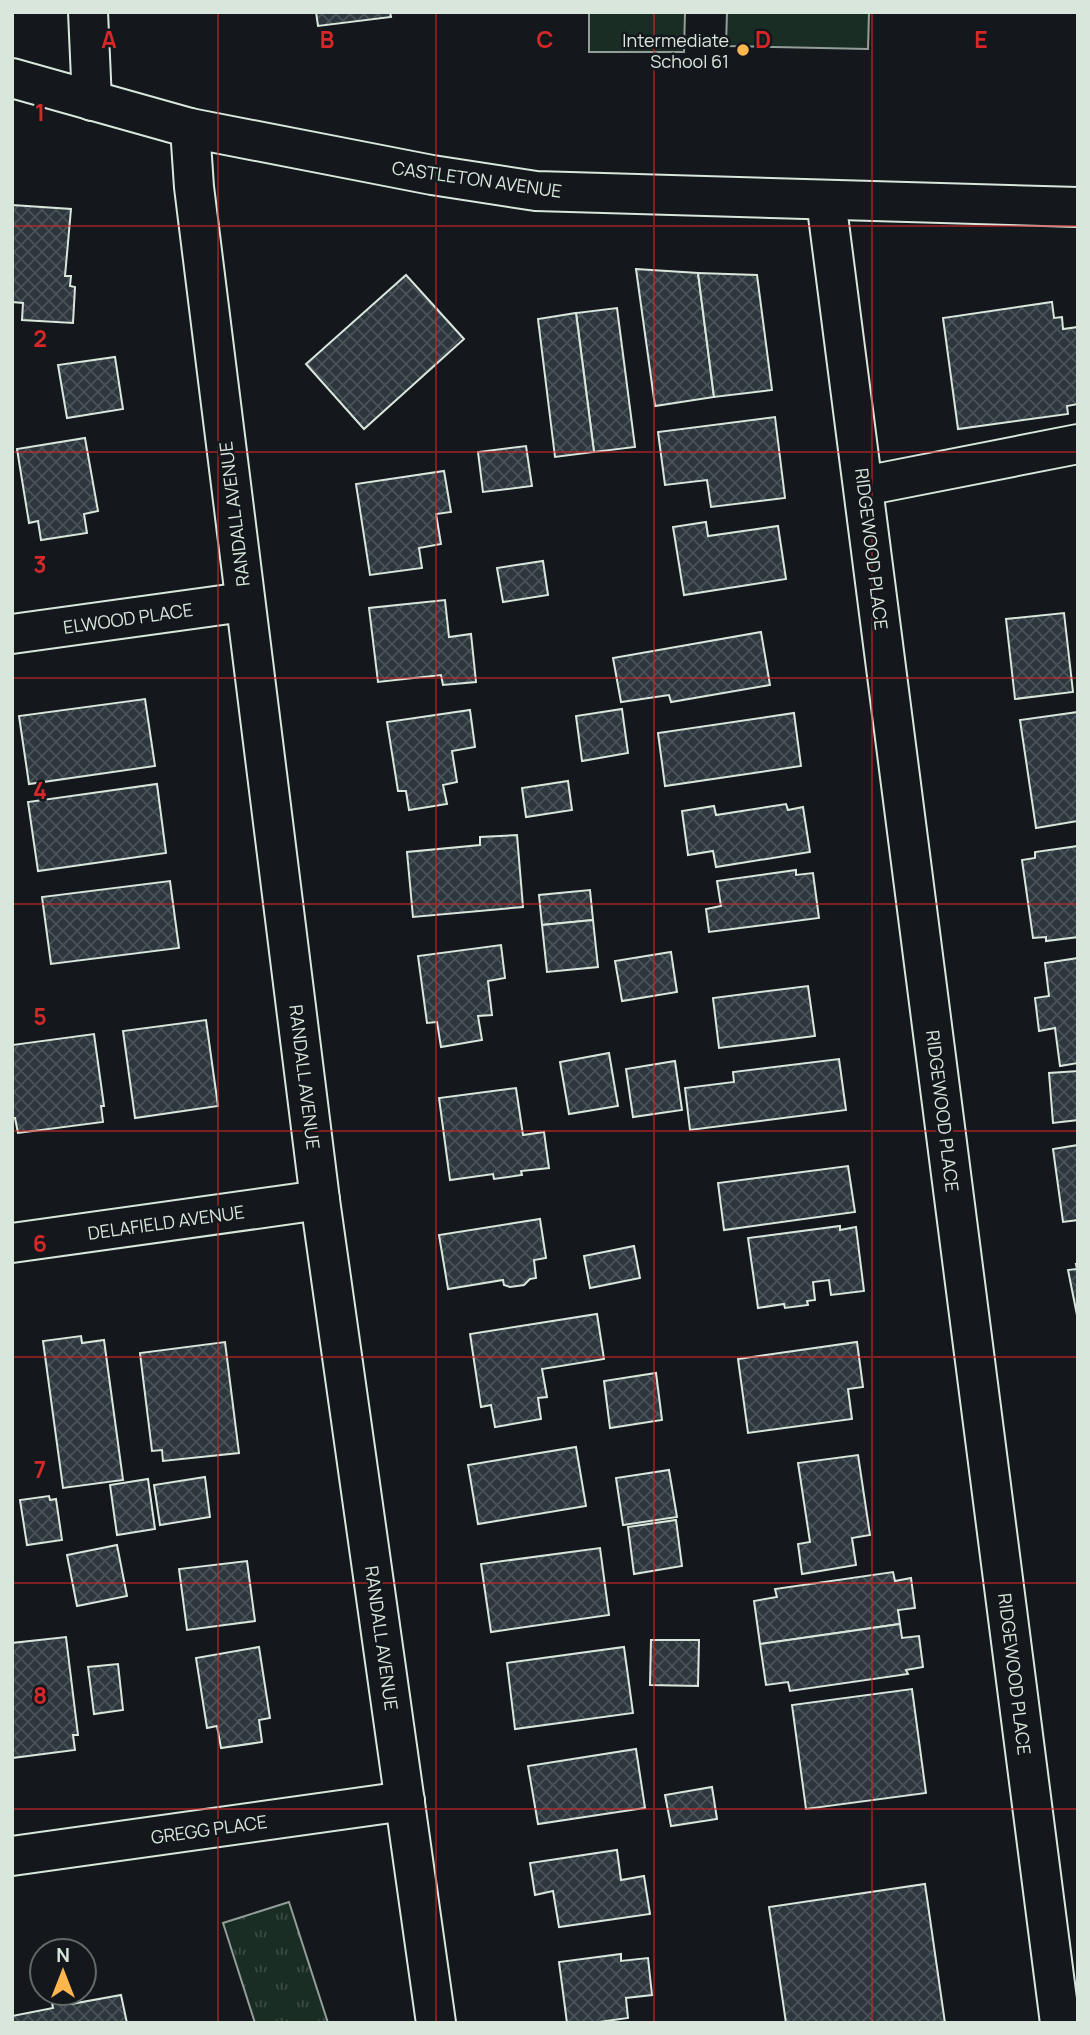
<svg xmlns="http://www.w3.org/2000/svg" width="1090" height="2035" viewBox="0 0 1090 2035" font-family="Manrope,sans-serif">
<defs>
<pattern id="grass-tufts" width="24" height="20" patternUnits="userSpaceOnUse" patternTransform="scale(1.75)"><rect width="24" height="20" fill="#1a2d24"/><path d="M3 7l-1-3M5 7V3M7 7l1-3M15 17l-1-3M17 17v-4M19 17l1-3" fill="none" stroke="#3b4b43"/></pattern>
<pattern id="building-cross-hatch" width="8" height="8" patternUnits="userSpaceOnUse" patternTransform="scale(1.75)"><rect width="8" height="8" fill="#2c363c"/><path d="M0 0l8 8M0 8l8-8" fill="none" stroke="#4a5358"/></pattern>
</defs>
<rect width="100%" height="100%" fill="#14181c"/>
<!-- grass -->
<path fill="url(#grass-tufts)" stroke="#939e99" stroke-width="2" d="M289,1902L328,2023H255L223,1923Z"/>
<!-- garden -->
<g fill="#1a2d24" stroke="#939e99" stroke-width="2">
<path d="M589,12H685L684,52H589Z"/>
<path d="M727,12H869L868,49L726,46Z"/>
</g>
<!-- building -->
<g fill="url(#building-cross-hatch)" stroke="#d8e6dc" stroke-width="2">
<path d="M316,12H390L391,17L318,26Z"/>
<path d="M12,205L71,209L65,276H71L70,286L75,287L73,323L22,320L23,303L12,302Z"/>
<path d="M636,269L698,273L714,397L655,406Z"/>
<path d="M698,273L757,275L772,390L714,397Z"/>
<path d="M406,275L464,339L364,429L306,364Z"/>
<path d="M1052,302L1054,318L1062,317L1063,329L1078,327V404L1067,406L1068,414L958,429L943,318Z"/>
<path d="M617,308L635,447L594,452L576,313Z"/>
<path d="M576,313L594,452L555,457L538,319Z"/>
<path d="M115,357L123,409L67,418L58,365Z"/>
<path d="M775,417L785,498L711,507L707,480L665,485L658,432Z"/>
<path d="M85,438L98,511L84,514L87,533L41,540L38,521L29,523L17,449Z"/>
<path d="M526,446L532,486L483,492L478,452Z"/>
<path d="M444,471L451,512L436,514L441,544L419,548L422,568L370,575L356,484Z"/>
<path d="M706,522L708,536L778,526L786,579L684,595L673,527Z"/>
<path d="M543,561L548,595L503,602L497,568Z"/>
<path d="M445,600L449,637L471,634L476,682L443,685L441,675L378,682L369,608Z"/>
<path d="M1064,613L1073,692L1015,699L1006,619Z"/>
<path d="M761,632L770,685L671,702L669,695L621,702L613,658Z"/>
<path d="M145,699L155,766L29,784L19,716Z"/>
<path d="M622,709L628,753L582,761L576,716Z"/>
<path d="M470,710L475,747L452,751L457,782L443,785L447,804L409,810L406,791H398L387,722Z"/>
<path d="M1078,712V821L1036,828L1020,720Z"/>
<path d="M794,713L801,766L665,786L658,733Z"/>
<path d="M568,781L572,810L526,817L522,788Z"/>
<path d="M157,784L166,853L38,871L28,802Z"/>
<path d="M786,804L788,810L803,807L810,852L716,867L713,851L688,855L682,811L714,806L716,815Z"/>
<path d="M517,835L523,907L413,917L407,852L480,845V837Z"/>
<path d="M1078,846V937L1046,941V937L1033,938L1022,860L1035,858V852Z"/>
<path d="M796,870V875L813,873L819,918L709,932L706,909L721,906L717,881Z"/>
<path d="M170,881L179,948L51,964L42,897Z"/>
<path d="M590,890L593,920L542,925L539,895Z"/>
<path d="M593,920L598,967L547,972L542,925Z"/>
<path d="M501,945L505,978L488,981L492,1015L478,1016L482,1040L441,1047L437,1022L427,1023L418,956Z"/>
<path d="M671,952L677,992L622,1001L615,961Z"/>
<path d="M1078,958V1063L1060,1066L1055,1028L1039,1031L1035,998L1049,996L1045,963Z"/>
<path d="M808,986L815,1036L719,1048L713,998Z"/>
<path d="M206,1020L218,1106L135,1118L123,1031Z"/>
<path d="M94,1034L104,1106H101L103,1122L18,1133L15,1118H12V1045Z"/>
<path d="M609,1053L618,1106L569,1114L560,1062Z"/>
<path d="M839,1059L846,1110L690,1130L685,1088L734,1082L733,1072Z"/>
<path d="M675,1061L682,1110L633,1117L626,1069Z"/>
<path d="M1078,1071V1120L1053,1123L1049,1073Z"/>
<path d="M516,1088L523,1135L544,1132L549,1168L521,1171L522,1175L494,1179L493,1174L450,1180L439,1098Z"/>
<path d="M1078,1145V1220L1063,1222L1053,1149Z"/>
<path d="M848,1166L855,1212L724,1230L718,1183Z"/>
<path d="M540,1219L546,1258L534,1260L536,1278L530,1279L524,1285L510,1287L504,1285L503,1280L448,1289L439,1235Z"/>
<path d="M840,1226V1230L856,1227L864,1291L831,1295L829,1280L813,1282L815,1300L807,1301L808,1305L785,1308L784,1304L758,1308L748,1238Z"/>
<path d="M634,1246L640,1278L590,1288L584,1256Z"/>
<path d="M1076,1264H1078V1320L1068,1270L1077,1269Z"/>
<path d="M597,1314L604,1359L542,1369L547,1397L538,1398L541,1419L495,1427L491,1405L481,1407L470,1334Z"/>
<path d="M81,1336L82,1343L104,1340L123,1480L63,1488L43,1341Z"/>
<path d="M225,1342L239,1453L163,1461L162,1450L152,1451L140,1353Z"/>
<path d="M857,1342L863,1387L848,1389L852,1419L748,1433L738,1359Z"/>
<path d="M656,1373L662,1420L610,1428L604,1381Z"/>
<path d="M576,1447L586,1506L478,1524L468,1465Z"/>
<path d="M858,1455L870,1535L852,1538L856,1565L802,1574L798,1544L810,1542L798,1463Z"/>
<path d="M669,1470L677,1517L623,1525L616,1478Z"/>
<path d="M205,1477L210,1517L160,1525L154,1485Z"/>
<path d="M148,1479L155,1529L117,1535L110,1485Z"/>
<path d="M49,1496L50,1500L56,1499L62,1540L27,1545L20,1500Z"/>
<path d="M676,1520L682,1566L634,1574L628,1527Z"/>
<path d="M117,1545L127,1596L77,1606L67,1555Z"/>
<path d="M600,1548L609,1615L491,1632L481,1564Z"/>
<path d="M247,1561L255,1621L187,1630L179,1569Z"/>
<path d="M893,1572L895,1581L911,1578L915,1608L898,1610L900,1624L760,1644L754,1601L777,1597L775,1589Z"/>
<path d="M900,1624L902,1638L919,1636L923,1667L906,1670L908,1674L790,1691L788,1682L766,1685L760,1644Z"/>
<path d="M66,1637L78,1735H73L75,1750L12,1758V1643Z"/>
<path d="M651,1640H699L698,1686L650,1685Z"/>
<path d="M259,1647L270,1718L259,1720L262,1742L221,1748L217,1726L207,1728L196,1658Z"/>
<path d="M624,1647L633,1713L515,1729L507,1663Z"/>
<path d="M118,1664L123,1710L94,1714L88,1667Z"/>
<path d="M912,1689L926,1793L806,1809L792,1705Z"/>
<path d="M636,1749L645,1808L538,1824L528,1766Z"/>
<path d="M712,1787L717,1819L671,1826L665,1795Z"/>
<path d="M617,1850L621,1880L644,1876L650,1914L559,1927L553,1891L535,1895L530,1863Z"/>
<path d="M925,1884L945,2023H786L769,1907Z"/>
<path d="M621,1954V1961L648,1958L652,1995L626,1998L628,2018L592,2023H567L559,1962Z"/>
<path d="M121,1995L127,2023H12V2016L53,2008L52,2003L70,2000L71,2004Z"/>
</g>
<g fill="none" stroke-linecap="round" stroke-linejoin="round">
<!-- minor casing -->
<g stroke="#d8e6dc" stroke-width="42">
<g id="minor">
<path d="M88,12L92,101"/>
<path d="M12,78L190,128L432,175L536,191L1078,207"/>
<path d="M190,128L194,187L320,1200L436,2023"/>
<path d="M826,200L1060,2023"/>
<path d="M864,486L1078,444"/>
<path d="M12,634L244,602"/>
<path d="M12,1243L320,1200"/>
<path d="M12,1856L405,1801"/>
</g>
</g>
<!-- minor -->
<use href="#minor" stroke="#14181c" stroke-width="38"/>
</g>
<!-- grid -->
<path fill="none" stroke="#d62828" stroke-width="2" stroke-opacity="0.55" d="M218,12V2023M436,12V2023M654,12V2023M872,12V2023M12,226H1078M12,452H1078M12,678H1078M12,904H1078M12,1131H1078M12,1357H1078M12,1583H1078M12,1809H1078"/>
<!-- markers -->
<circle fill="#ffb74d" stroke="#14181c" stroke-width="2.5" cx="743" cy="50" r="7"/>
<g text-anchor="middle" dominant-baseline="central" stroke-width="5" stroke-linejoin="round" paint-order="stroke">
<!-- poi labels -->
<g font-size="18" fill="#d8e6dc" stroke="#14181c" text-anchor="end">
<text x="729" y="40">Intermediate<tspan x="729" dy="21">School 61</tspan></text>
</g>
<!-- street labels -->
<g font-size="18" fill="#d8e6dc" stroke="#14181c">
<text transform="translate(477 179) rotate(8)">CASTLETON AVENUE</text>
<text transform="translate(234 514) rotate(-97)">RANDALL AVENUE</text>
<text transform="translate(872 549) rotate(83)">RIDGEWOOD PLACE</text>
<text transform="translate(128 618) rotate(-8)">ELWOOD PLACE</text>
<text transform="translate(305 1077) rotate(83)">RANDALL AVENUE</text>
<text transform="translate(943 1111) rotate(83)">RIDGEWOOD PLACE</text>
<text transform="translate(166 1222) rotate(-8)">DELAFIELD AVENUE</text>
<text transform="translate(382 1638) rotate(82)">RANDALL AVENUE</text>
<text transform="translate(1015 1674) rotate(83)">RIDGEWOOD PLACE</text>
<text transform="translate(209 1829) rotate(-8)">GREGG PLACE</text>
</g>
</g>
<g font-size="23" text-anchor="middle" font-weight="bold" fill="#d62828" stroke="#14181c" stroke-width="5" stroke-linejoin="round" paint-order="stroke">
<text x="109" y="48">A</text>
<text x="327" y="48">B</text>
<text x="545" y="48">C</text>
<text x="763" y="48">D</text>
<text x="981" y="48">E</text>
<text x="40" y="121">1</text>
<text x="40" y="347">2</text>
<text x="40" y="573">3</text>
<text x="40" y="799">4</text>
<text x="40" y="1025">5</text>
<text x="40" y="1252">6</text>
<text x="40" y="1478">7</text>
<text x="40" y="1704">8</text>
</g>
<!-- border -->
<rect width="1090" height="2035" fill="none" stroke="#d8e6dc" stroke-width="28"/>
<!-- north arrow -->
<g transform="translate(63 1972)"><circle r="33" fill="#14181c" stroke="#626a69" stroke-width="2"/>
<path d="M0-5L12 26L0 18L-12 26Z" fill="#ffb74d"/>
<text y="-10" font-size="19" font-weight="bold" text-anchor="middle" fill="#d8e6dc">N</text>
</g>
</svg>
